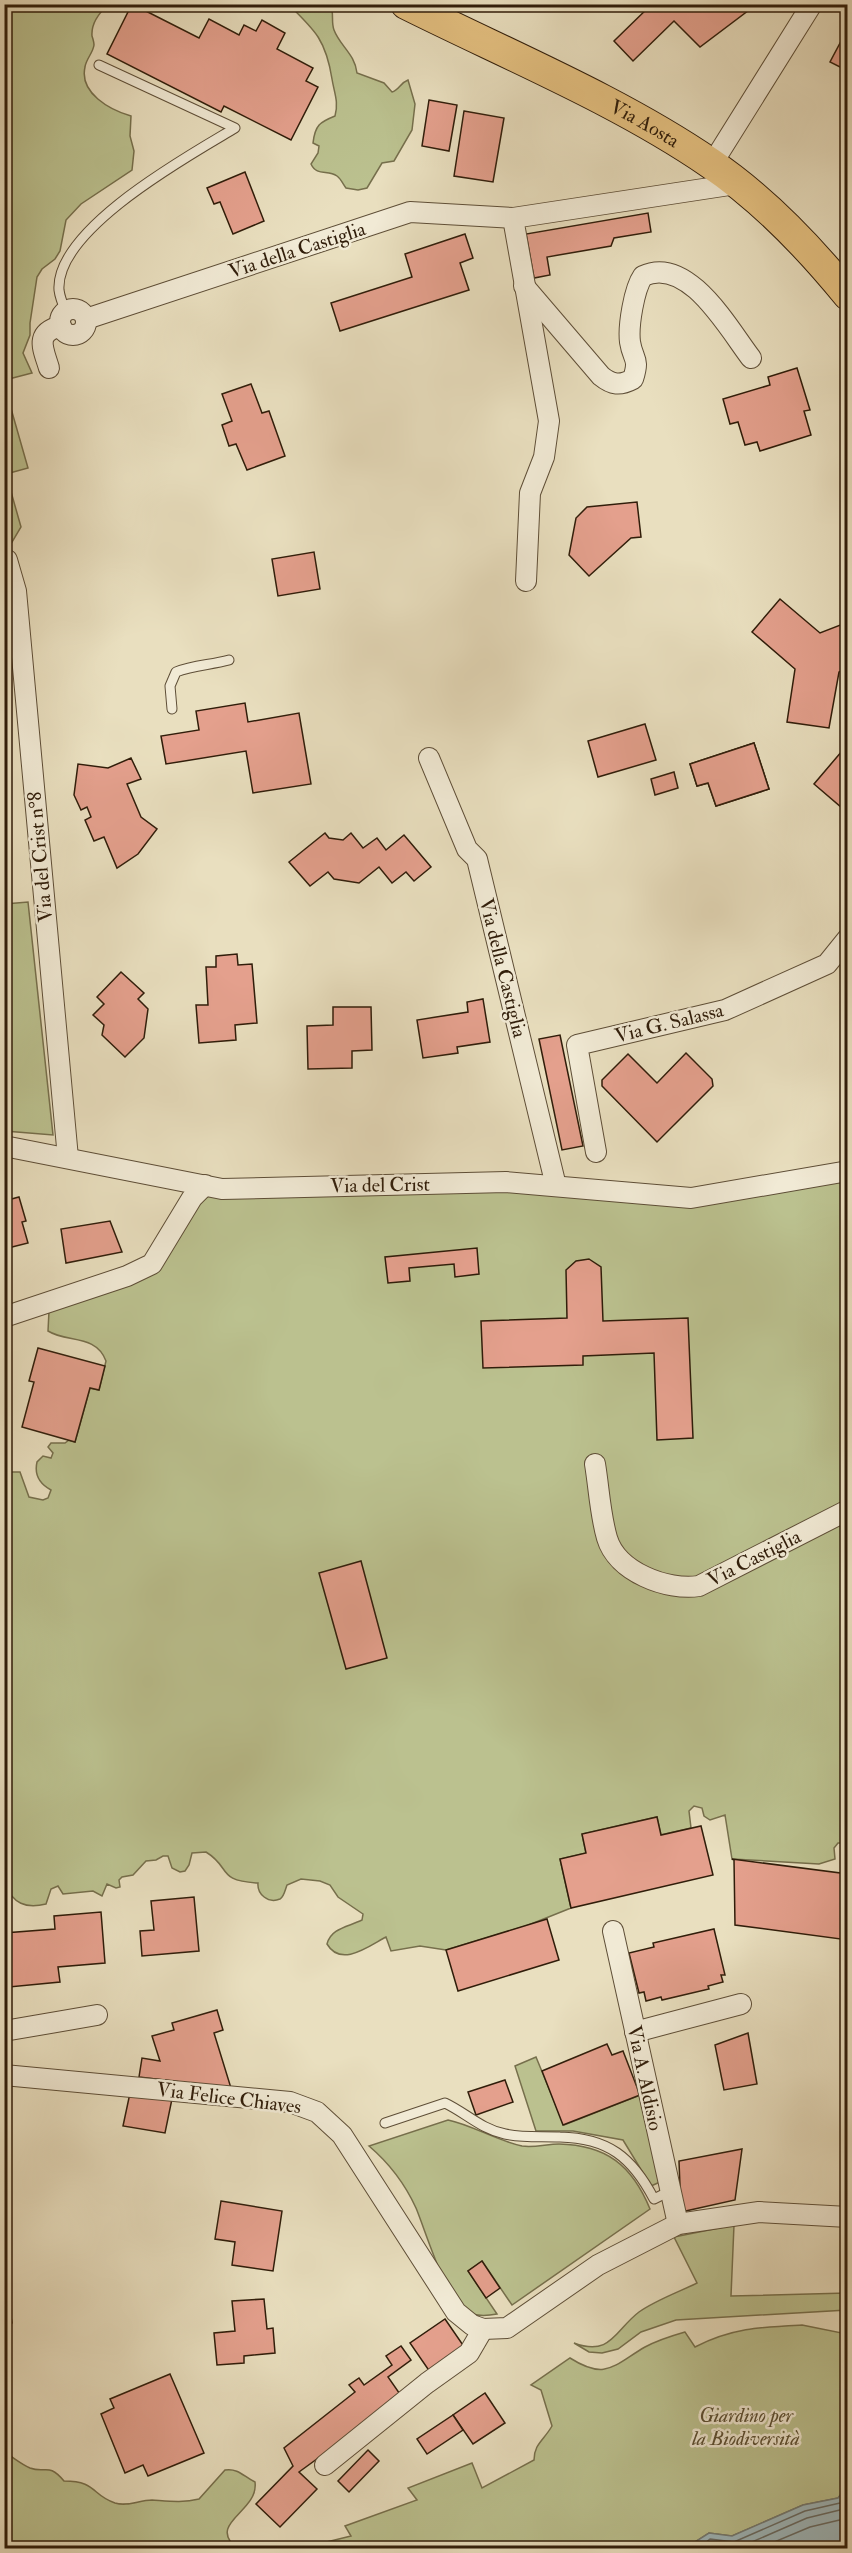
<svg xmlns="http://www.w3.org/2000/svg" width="852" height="2553" viewBox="0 0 852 2553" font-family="'IM FELL Double Pica',serif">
<rect width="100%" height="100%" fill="#e9dfbf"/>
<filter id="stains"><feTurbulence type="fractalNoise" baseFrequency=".00333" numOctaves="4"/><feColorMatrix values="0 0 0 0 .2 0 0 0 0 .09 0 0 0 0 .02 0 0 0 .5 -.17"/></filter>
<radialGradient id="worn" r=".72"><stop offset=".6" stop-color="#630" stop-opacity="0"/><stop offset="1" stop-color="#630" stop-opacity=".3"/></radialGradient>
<!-- green -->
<g fill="#bbc18f" stroke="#766f4c" stroke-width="1.5">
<path d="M5,4L108,5C99,13 91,23 92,36C93,39 94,42 94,45C93,53 86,59 85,67C79,93 110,110 131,116L130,136L134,151L132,170L81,204L66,220L60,251L55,259L42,269L37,277L30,323V335L23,353L32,373L5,380Z"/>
<path d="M327,5L331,6C334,14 331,22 334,30C340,46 355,54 357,73L384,83L392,92C399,90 400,83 408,80L415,104L412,130L394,161L382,163L367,188L358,190L346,188C343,184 341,179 337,176C328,169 317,177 311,164L318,153L319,146L313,143C315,125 320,122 335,116C339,102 334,92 332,79C326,41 316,31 289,5Z"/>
<path d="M4,384L28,468L6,474L21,527L8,549L5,550Z"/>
<path d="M28,902L53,1135L5,1131V904Z"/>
<path d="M847,1177V1843H838L834,1848L835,1859L819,1864L732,1859L725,1815L710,1820L704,1816L702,1808L694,1806L689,1811L691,1828L661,1835L657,1817L582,1834L586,1853L560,1859L571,1908L526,1926L446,1950L420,1946L391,1951L386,1937C369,1946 341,1968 327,1944C331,1928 348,1927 362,1920L363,1914L338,1897L330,1885L320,1881L301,1879L287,1885C285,1890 284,1897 280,1899C268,1904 257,1894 258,1883C216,1881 232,1868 206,1852L192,1853L189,1865L185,1871L180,1872L172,1868L168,1856H163L156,1860L146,1861L133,1875L122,1877L119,1880L120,1887L116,1888L107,1884L102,1896L93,1891L63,1894L58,1886L51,1889L46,1904C26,1909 13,1904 4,1883V1472H20L29,1497L43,1500L48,1498L51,1490C40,1484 34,1475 37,1462L43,1456L51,1458L53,1453L48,1447L51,1443H65L69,1440L75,1442L90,1388L99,1390L106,1361C96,1334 67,1343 48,1331L49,1311L133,1284L205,1188L506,1186L692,1202Z"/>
<path d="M536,2057L564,2125L640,2095L660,2182L651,2186L623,2140L573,2131H536L515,2066Z"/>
<path d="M448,2120C472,2125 495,2140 522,2146C534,2148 547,2144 559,2144C606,2145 632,2165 650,2209L512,2305L482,2261L468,2271L497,2314C487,2316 475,2317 465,2311C445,2297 426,2232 416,2208C405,2184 389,2163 369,2146Z"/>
<path d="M734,2225L731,2296L847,2293V2310L676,2320L641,2332L618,2349L602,2353L589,2352L574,2343C611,2357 615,2330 639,2312C656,2300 679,2292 697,2283L674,2237Z"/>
<path d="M802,2325L847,2334V2487L838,2498L803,2505L732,2536L709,2533L695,2542L692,2548H302L351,2536L345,2526L417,2500L408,2488L472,2463L482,2488L534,2460C534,2444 544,2440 552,2426L541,2390L531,2385L570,2358C606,2381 614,2365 645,2347C658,2340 671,2336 685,2332L695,2347C732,2328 761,2327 802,2325Z"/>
<path d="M4,2452C13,2457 21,2464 30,2468C46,2474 48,2462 64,2481C97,2481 91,2495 115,2503C128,2507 139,2500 152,2500C168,2501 183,2503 199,2499L225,2470C239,2468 244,2477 255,2482C259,2512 207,2522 236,2548H5Z"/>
</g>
<!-- water -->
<path fill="#9eb9be" stroke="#727b76" stroke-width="1.5" d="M847,2487V2548H692L695,2542L709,2533L732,2536L803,2505L838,2498Z"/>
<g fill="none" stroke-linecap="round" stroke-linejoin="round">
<!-- shore -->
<g stroke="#676b64" stroke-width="1.5">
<path d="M699,2548L710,2539L734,2542L805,2511L840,2503L848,2496"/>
<path d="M738,2548L807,2518L848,2508"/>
<path d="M760,2548L810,2527L848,2518"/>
</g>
</g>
<!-- building -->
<g fill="#e4a08d" stroke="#301d0a" stroke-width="1.5">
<path d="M132,4L199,38L209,19L239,35L244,25L256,31L262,20L285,33L277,49L313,68L306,81L318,87L291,140L224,106L221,112L107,54Z"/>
<path d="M652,4H666L669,7L673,4H757L700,47L674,21L633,61L614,41Z"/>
<path d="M848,28V71L830,62Z"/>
<path d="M429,100L457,105L449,151L422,146Z"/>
<path d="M464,111L504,118L493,182L454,176Z"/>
<path d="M245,172L264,221L233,234L220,202L214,204L207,188Z"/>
<path d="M648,213L651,232L614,238L611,246L547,257L550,275L534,278L526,234Z"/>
<path d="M465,234L473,258L460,263L469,290L340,331L331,303L412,277L405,254Z"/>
<path d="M797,368L810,410L804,411L811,435L760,451L757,442L745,445L738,422L730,424L723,399L770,385L768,377Z"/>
<path d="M251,384L262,413L269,411L285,456L247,470L236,444L229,446L222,425L232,421L222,394Z"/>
<path d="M637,502L641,537L631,538L589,576L569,555L576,518L587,507Z"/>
<path d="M314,552L320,589L278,596L272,559Z"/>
<path d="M780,599L820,633L848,622V668L839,672L829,728L787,722L795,669L752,632Z"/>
<path d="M245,703L248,722L299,713L311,784L253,793L246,751L166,764L161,736L199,730L196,711Z"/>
<path d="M645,724L656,760L598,777L588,741Z"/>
<path d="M754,743L769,789L716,806L708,783L697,786L690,764Z"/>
<path d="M754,743L769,789L716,806L708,783L697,786L690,764Z"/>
<path d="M842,751L848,756V813L814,784Z"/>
<path d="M131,758L141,779L127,784L141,817L157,829L138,854L117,868L104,837L94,841L85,820L91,817L87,807L81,810L74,795L78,764L108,768Z"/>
<path d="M674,772L678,788L655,795L651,779Z"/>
<path d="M325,833L329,838L343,840L351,833L363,848L377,838L386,850L404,835L431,867L414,881L406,872L392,883L379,867L359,883L334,879L328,872L310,886L289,862Z"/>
<path d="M237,954L238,965L252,964L257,1023L235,1025L236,1040L199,1043L196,1005H208L206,967H216V956Z"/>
<path d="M121,972L144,993L138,999L148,1009L144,1038L125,1057L102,1035L104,1025L93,1015L104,1004L97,997Z"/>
<path d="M483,999L490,1042L457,1047L458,1053L423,1058L417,1020L468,1012L467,1002Z"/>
<path d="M333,1007H371L372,1050L352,1051V1068L308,1069L307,1026L333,1025Z"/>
<path d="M560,1035L583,1146L562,1150L539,1039Z"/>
<path d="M686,1053L712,1079L713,1086L657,1142L602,1086V1080L628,1054L657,1083Z"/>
<path d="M19,1197L26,1221L22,1222L28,1243L4,1249V1201Z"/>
<path d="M110,1221L122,1252L66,1263L61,1229Z"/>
<path d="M477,1248L479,1274L455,1277L454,1264L409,1268L410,1281L388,1283L385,1257Z"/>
<path d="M589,1259L601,1267L603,1321L688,1318L693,1438L657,1440L654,1353L583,1356V1365L483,1368L481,1321L567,1318L566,1270L576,1261Z"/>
<path d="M38,1348L105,1366L99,1390L90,1388L75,1442L22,1427L34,1382L29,1381Z"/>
<path d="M361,1561L387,1658L346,1669L319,1573Z"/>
<path d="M657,1817L661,1835L701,1826L713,1875L571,1908L560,1859L586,1853L582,1834Z"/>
<path d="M732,1859L848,1874V1940L735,1925L734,1860Z"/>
<path d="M194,1897L199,1951L142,1956L140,1931L154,1930L151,1901Z"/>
<path d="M101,1912L105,1963L58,1967L60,1982L9,1987L4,1933L55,1929L54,1916Z"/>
<path d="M547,1919L559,1960L458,1991L446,1950Z"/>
<path d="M714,1929L725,1975H721L723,1982L708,1986L709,1989L662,2000L661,1997L646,2001L644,1992L639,1993L629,1953L654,1947L653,1943Z"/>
<path d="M217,2010L223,2030L214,2033L231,2088L139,2077L142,2058L160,2061L152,2036L174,2030L172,2023Z"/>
<path d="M748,2033L757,2084L724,2090L715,2045Z"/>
<path d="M607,2044L612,2055L623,2051L640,2095L563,2125L542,2071Z"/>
<path d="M505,2080L513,2102L476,2115L468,2092Z"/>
<path d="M130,2093L172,2099L165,2133L123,2126Z"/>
<path d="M742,2149L735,2200L681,2212L679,2161Z"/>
<path d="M221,2201L282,2211L273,2271L232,2265L235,2242L215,2239Z"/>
<path d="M482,2261L500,2288L486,2298L468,2271Z"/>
<path d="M8,2297L12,2323L4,2325V2298Z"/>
<path d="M264,2299L267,2329L273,2328L275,2353L244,2356V2363L217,2365L214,2333L235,2331L232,2301Z"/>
<path d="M445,2319L465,2348L430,2372L410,2343Z"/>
<path d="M401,2346L411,2360L388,2377L402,2397L299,2472L317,2489L280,2527L256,2504L293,2466L284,2448L355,2392L349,2385L359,2378L364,2385L392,2365L386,2356Z"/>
<path d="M170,2374L204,2453L148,2476L143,2465L125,2473L101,2414L114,2408L110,2399Z"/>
<path d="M485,2393L505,2423L473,2444L453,2415Z"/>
<path d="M453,2415L463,2430L427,2454L417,2439Z"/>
<path d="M368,2450L379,2461L349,2492L338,2481Z"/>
</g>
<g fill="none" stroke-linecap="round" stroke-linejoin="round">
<!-- service casing -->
<g stroke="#5e4e37" stroke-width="11">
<g id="service">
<path d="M66,312C63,305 60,298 59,290C55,229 190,155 235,128L99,65"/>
<path d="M172,709L170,686L176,672C193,665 211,665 229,660"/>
<path d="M385,2123L445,2103C466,2113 481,2129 505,2134C524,2138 541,2136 560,2137C608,2138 632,2157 654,2199L670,2191"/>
</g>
</g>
<!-- minor casing -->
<g stroke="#5e4e37" stroke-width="22">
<g id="minor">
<path d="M712,164L812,4"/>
<path d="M524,286L601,376C612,385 620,386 633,379C640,357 633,361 630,342C628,326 634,289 643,276C688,255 728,328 751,358"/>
<circle cx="73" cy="322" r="13"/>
<path d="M86,319L410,212L513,218"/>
<path d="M49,368C43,348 34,333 61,326"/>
<path d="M4,559L7,560L16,591L68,1158"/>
<path d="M526,581L530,493L544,457L549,421L513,218L736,184"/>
<path d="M429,758L467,849L477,859L556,1186"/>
<path d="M4,1146L222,1189L506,1182L691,1198L848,1171"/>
<path d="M596,1152L577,1045L725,1010L827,964L848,938"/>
<path d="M4,1317L127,1276L152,1264L192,1198L205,1185"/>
<path d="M595,1464C599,1488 600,1514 607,1538C617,1572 667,1591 699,1586L848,1510"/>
<path d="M613,1931L678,2224"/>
<path d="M4,2031L97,2015"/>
<path d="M635,2032L741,2004"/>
<path d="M4,2075L290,2102L317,2112L342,2135L456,2312L472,2325L483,2329L507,2328L598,2265L678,2224L759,2212L848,2217"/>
<path d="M325,2465L427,2383L469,2353L483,2329"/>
</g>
</g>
<!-- primary casing -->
<g stroke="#301d0a" stroke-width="32">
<g id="primary">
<path id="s1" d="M406,4C506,54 618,100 710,163C762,198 808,246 848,295"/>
</g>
</g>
<!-- service -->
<use href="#service" stroke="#f1ead5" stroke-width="9"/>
<!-- minor -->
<use href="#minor" stroke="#f1ead5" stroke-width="20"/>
<!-- primary -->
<use href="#primary" stroke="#e4c080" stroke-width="30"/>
</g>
<g text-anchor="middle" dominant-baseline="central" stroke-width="5" stroke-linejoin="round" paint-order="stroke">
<!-- street labels -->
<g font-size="20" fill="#301d0a" stroke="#f1ead5">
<text stroke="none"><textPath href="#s1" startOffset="267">Via Aosta</textPath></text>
<text transform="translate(297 250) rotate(-18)">Via della Castiglia</text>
<text transform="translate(40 857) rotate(-95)">Via del Crist n°8</text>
<text transform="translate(503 968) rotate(76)">Via della Castiglia</text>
<text transform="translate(669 1023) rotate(-14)">Via G. Salassa</text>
<text transform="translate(380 1185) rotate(-1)">Via del Crist</text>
<text transform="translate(754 1558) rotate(-27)">Via Castiglia</text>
<text transform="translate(645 2078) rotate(78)">Via A. Aldisio</text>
<text transform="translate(229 2098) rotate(7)">Via Felice Chiaves</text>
</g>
<!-- park labels -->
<g font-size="20" font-style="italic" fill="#5a4e32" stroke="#f1ead5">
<text x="746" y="2415">Giardino per<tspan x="746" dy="23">la Biodiversità</tspan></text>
</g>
</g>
<!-- margin -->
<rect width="852" height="2553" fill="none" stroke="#e9dfbf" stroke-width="24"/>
<rect x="6" y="6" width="840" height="2541" fill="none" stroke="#301d0a" stroke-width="3"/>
<rect x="12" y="12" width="828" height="2529" fill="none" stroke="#301d0a" stroke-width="1.5"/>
<rect width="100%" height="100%" filter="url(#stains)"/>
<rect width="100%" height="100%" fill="url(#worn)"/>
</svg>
